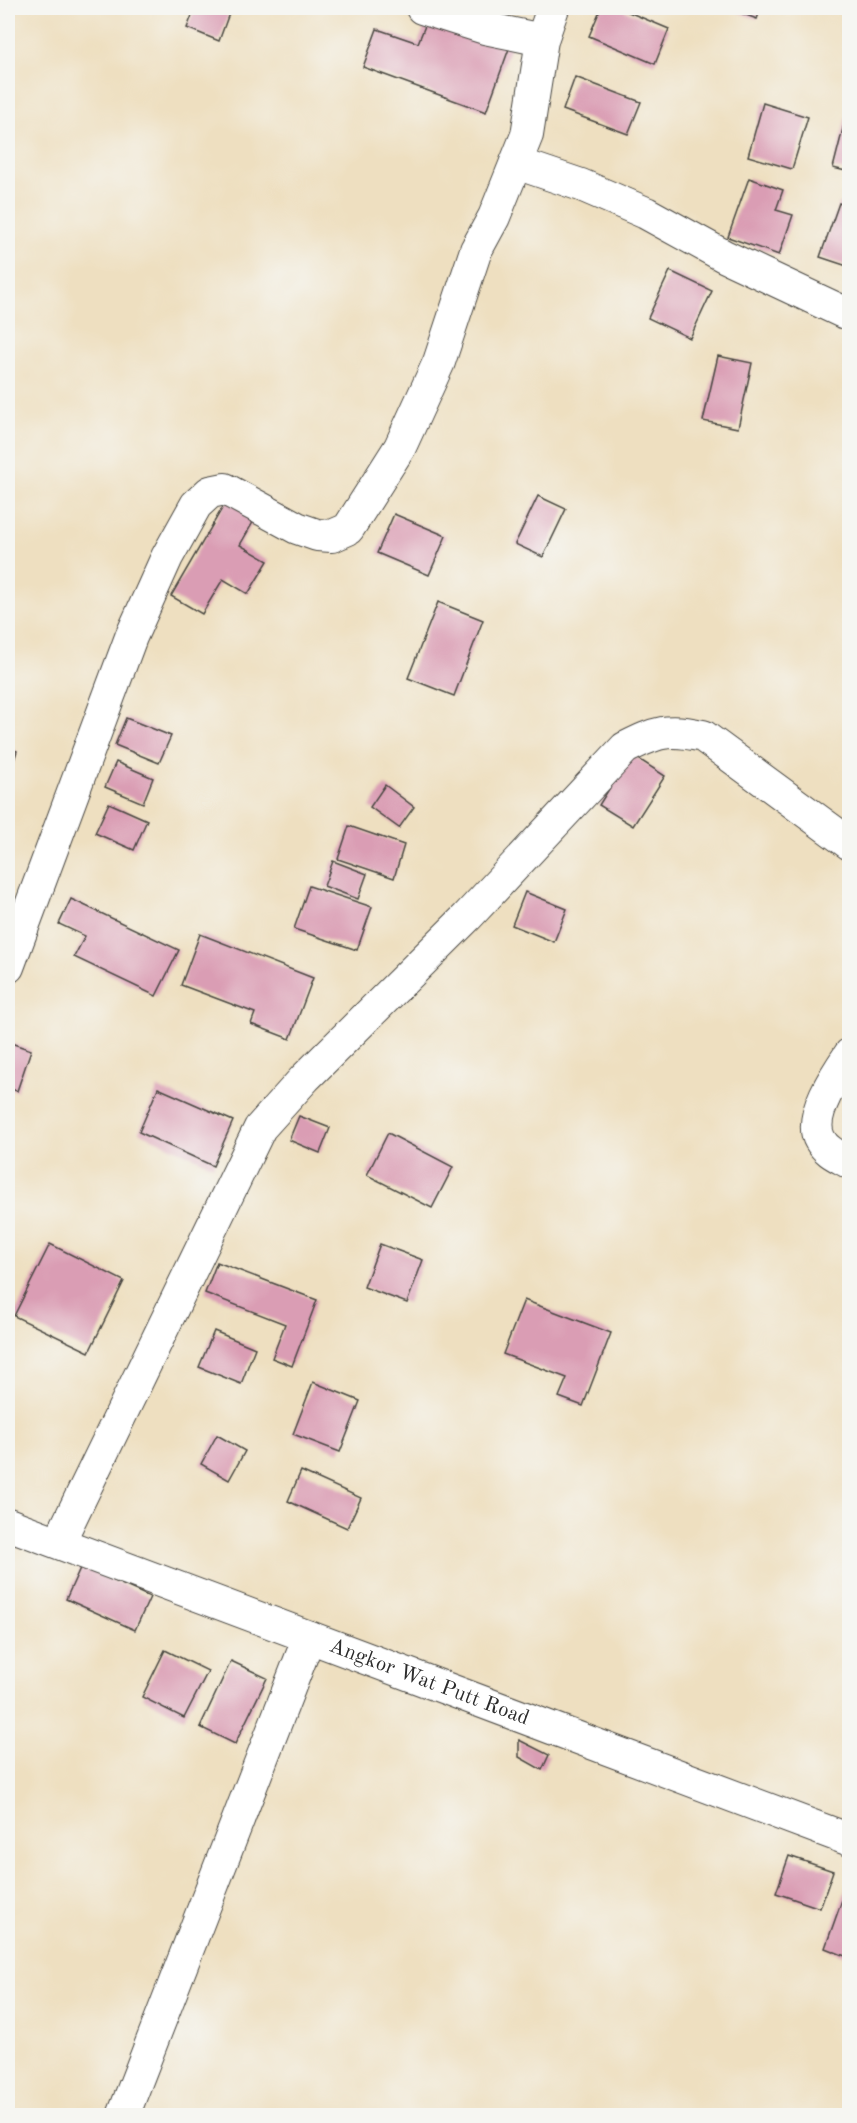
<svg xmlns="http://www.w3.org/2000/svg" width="857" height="2123" viewBox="0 0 857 2123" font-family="'Old Standard TT',serif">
<rect width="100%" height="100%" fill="#f6f6f2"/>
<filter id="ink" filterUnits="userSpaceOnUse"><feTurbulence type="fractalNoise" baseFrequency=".0167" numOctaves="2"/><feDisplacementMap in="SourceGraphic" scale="12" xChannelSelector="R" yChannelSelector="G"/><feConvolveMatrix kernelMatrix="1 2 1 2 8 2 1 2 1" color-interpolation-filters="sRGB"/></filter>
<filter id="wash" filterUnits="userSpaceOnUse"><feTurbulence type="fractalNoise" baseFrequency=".008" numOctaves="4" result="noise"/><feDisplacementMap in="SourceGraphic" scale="24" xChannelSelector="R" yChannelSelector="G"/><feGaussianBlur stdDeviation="1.35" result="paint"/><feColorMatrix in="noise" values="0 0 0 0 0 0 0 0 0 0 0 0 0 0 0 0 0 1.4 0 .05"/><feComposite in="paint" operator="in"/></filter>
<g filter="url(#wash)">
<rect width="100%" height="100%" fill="#eedfc0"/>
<g id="blocks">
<!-- building -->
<g fill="#da9db4">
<path d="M195,8H231L219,41L187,28Z"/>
<path d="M601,8H619L669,29L655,64L589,36Z"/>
<path d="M727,8H761L757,19Z"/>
<path d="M429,16L510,46L486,112L363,67L377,29L418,43Z"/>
<path d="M575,77L641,102L628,134L563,110Z"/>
<path d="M763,103L808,117L792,169L748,156Z"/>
<path d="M846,117L850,118V172L833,168Z"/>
<path d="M749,178L783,190L776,210L793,215L779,255L728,237Z"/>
<path d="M839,203L850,207V267L820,257Z"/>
<path d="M670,271L712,291L690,338L648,318Z"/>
<path d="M718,356L752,363L738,428L703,421Z"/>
<path d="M538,496L566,509L543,557L515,544Z"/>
<path d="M227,500L256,517L240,545L268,561L248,594L223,579L202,614L171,596Z"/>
<path d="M394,514L446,536L429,575L377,553Z"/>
<path d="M438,602L483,620L454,696L408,678Z"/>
<path d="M126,718L171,736L159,763L115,745Z"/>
<path d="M8,748L17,751L8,779Z"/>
<path d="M631,754L665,776L633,826L599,805Z"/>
<path d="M116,762L153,778L143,803L105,787Z"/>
<path d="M385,785L414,807L399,828L370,807Z"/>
<path d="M109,803L147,820L134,850L95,833Z"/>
<path d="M349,826L404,845L394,878L338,859Z"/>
<path d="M333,861L367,874L358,899L324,886Z"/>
<path d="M309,886L372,907L357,950L294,929Z"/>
<path d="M525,892L567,909L554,942L512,925Z"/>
<path d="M71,899L179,950L156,996L74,957L85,936L59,924Z"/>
<path d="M200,934L313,978L290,1039L251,1024L255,1013L181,985Z"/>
<path d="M8,1042L31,1050L17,1091L8,1088Z"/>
<path d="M158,1088L233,1121L213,1166L139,1132Z"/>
<path d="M299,1116L330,1128L320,1153L289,1140Z"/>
<path d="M388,1133L453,1167L432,1208L367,1175Z"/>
<path d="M50,1244L124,1281L89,1352L14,1316Z"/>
<path d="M380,1244L423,1260L407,1303L364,1287Z"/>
<path d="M217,1262L317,1300L292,1366L272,1358L285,1324L205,1293Z"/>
<path d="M524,1300L611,1333L583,1406L559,1397L567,1378L503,1354Z"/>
<path d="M214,1331L255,1348L241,1384L199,1367Z"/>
<path d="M313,1382L360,1401L340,1452L293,1434Z"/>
<path d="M217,1435L245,1451L229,1480L201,1464Z"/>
<path d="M301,1471L361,1498L347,1528L288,1501Z"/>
<path d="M81,1566L150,1597L135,1630L66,1599Z"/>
<path d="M165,1650L208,1671L184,1718L142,1697Z"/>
<path d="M231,1661L267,1678L235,1744L200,1727Z"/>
<path d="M519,1740L549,1755L542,1770L519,1757Z"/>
<path d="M789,1856L833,1871L820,1908L776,1893Z"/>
<path d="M847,1886L850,1887V1958L825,1948Z"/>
</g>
</g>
</g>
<g filter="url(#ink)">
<use href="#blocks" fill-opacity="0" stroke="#484641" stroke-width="1.5"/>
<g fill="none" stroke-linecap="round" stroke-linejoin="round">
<!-- street casing -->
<g stroke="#484641" stroke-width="34">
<g id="street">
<path d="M422,8L485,28L542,40"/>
<path d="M516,163L581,185L646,213L724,256L843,312L850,311"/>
<path d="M8,967L131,637L167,557L196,505L210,492L225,489L297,528L317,535L332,536L348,529L400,447L439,362L476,250L494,217L527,135L542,40L553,8"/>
<path d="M850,1054C837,1073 807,1117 820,1140C827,1152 838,1156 850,1163"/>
<path id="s1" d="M8,1524L850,1840"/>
<path d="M59,1542L260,1128L305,1078L467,917L625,748C657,732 667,728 703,736L850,844"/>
<path d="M123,2116L309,1637"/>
</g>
</g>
<!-- street -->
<use href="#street" stroke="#fff" stroke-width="32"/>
</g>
</g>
<g text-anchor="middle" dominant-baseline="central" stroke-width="5" stroke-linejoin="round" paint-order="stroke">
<!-- street labels -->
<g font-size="21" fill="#2b2b2b" stroke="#f6f6f2">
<text stroke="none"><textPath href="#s1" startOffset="450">Angkor Wat Putt Road</textPath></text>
</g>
</g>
<!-- margin -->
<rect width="857" height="2123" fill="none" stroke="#f6f6f2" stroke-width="30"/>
</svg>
